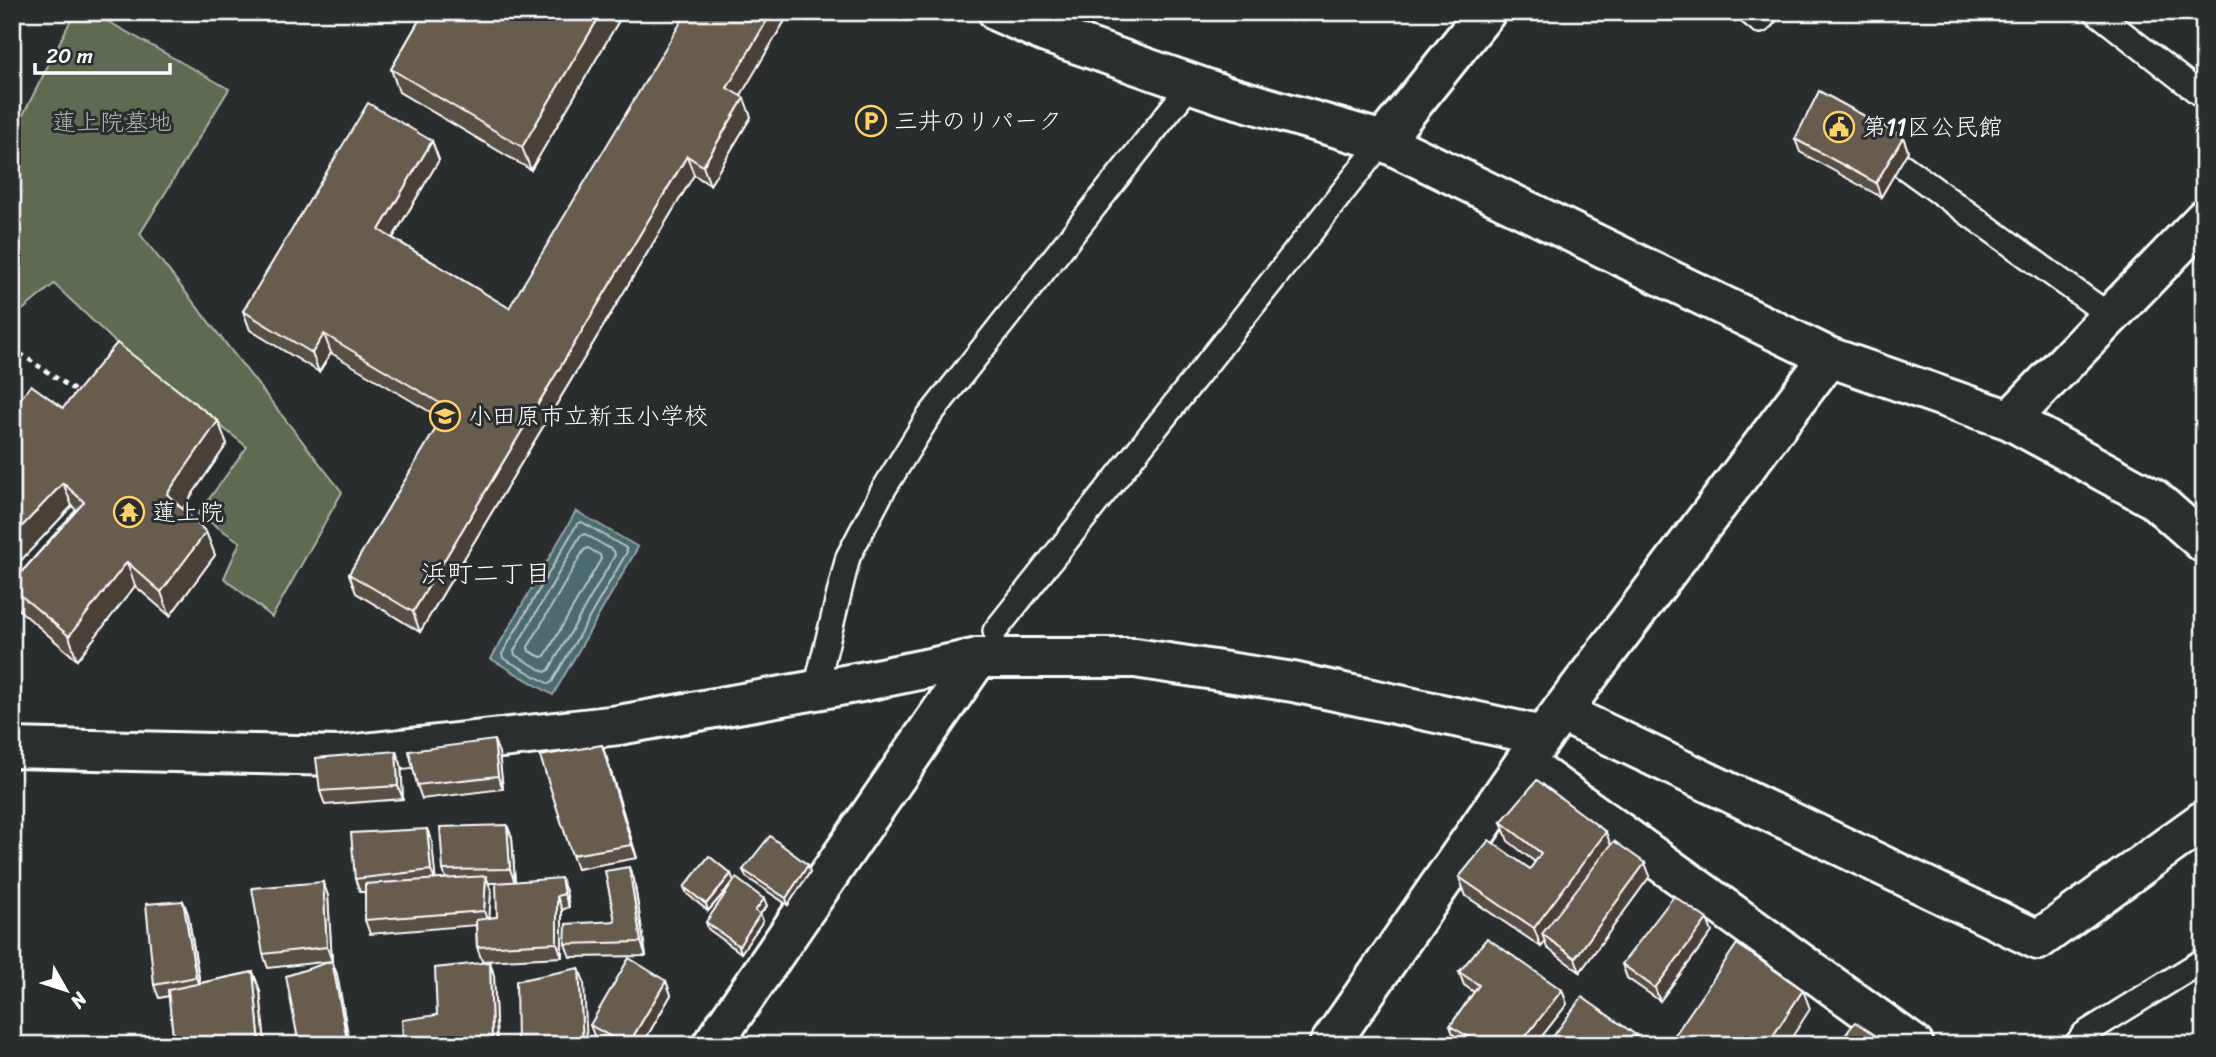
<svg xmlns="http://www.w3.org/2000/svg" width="2216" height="1057" viewBox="0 0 2216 1057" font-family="Sriracha,'Klee One',sans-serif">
<rect width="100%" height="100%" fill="#2a2d2e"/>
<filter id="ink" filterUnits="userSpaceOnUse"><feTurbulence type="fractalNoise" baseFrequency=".0143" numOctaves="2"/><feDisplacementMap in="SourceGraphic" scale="14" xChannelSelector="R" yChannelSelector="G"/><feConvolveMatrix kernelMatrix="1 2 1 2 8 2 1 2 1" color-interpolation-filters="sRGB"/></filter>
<g filter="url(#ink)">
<!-- green -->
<path fill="#5e6a52" stroke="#aeb4a8" stroke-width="2" d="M75,12H91L229,89L140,234L342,492L272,617L224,578L240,542L198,514L247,447L113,340L54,284L20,312L12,308V137Z"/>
<!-- water -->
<path fill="#4d6b70" stroke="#94a6a9" stroke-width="2" d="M576,511L638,547L553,695L491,659Z"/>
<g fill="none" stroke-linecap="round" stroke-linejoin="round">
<!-- shore -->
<g stroke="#b8c4c6" stroke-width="2">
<path d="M582,522L626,548L627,552L552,682L549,684L503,658L502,654L577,524Z"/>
<path d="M585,534L614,551L615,555L549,670L545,672L515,655L514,651L580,536Z"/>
<path d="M588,548L600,555L601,559L545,656L541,657L529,651L528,647L584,550Z"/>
</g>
<!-- service casing -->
<g stroke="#fff" stroke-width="28">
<g id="service">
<path d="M1749,12L1760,21L1767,12"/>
<path d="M2096,12L2204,97"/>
<path d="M1900,164L2110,316"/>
<path d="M995,631L1383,141"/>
<path d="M816,688L848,557L882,492L927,419L1191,84"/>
<path d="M2076,1045L2084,1034L2204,960"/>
</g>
</g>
<!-- minor casing -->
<g stroke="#fff" stroke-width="44">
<g id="minor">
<path d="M1383,141L1486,12"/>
<path d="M1561,712L2038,940L2204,820"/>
<path d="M12,748L338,756L619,725L861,682L978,658H1135L1293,682L1543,736"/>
<path d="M1525,764L1914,1045"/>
<path d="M712,1045L978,658"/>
</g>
</g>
<!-- tertiary casing -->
<g stroke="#fff" stroke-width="44">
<g id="tertiary">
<path d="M998,12L1046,33L1224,95L1383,141L1829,357L2010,420L2154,499L2204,543"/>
<path d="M2010,420L2204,219"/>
<path d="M1329,1045L1543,736L1829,357"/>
</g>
</g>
<!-- path -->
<path stroke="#fff" stroke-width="4.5" stroke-dasharray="5 5" stroke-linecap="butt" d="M12,348L80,394"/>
<!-- service -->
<use href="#service" stroke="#2a2d2e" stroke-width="23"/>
<!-- minor -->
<use href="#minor" stroke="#2a2d2e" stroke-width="38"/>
<!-- tertiary -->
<use href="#tertiary" stroke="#2a2d2e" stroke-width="38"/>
</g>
<!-- wall -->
<g fill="#594f44" stroke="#fff" stroke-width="2" fill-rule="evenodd">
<path d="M424,12H624L531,170L399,92L391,69Z"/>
<path d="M790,12L740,96L751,117L710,185L694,175L420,632L356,593L349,574L442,419L331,353L319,372L250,330L243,311L432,141L439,160L393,238L509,308Z"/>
<path d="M1903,137L1908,151L1881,197L1800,152L1795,139Z"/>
<path d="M63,408L218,421L227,444L182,509L206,532L215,555L170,616L135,586L77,660L18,609L12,592V583L76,510L72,506L12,570Z"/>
<path d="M396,751L401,764L403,799L325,805L320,791Z"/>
<path d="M499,753L503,789L422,799L417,785Z"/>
<path d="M607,759L637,858L577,869L572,855Z"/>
<path d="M1501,822L1611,845L1650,876L1580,972L1547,948L1545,942L1541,947L1466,896L1459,877L1530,869L1535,862L1508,841Z"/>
<path d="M507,825L512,838L515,882L566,891L569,907L562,910V957L482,961L477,947L476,925L370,934L365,920V892H360L355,879L427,829L432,842L435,880L446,879L443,870ZM488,883H498L497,917L489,918L491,890Z"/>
<path d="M743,870L810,872L788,905L746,877Z"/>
<path d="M634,880L646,956L570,957L565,944L615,921Z"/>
<path d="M734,881L708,911L687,894L684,887Z"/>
<path d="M323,882L328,896L332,961L268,968L263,954Z"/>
<path d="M764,899L767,906L760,914L763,921L741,953L708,929L706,922Z"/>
<path d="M183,901L188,914L200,983L253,972L260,991L265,1045H174L169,996L159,998L154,985Z"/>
<path d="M1712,932L1660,1001L1627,978L1622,964Z"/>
<path d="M490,962L494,976L497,1045H405L403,1039L437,1015Z"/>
<path d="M1459,972L1562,990L1567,1004L1535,1045H1464L1455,1039L1450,1026L1474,992L1464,985Z"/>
<path d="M666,981L671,995L642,1045H607L595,1038L590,1025Z"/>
</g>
<!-- shaded-wall -->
<g fill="#494037" stroke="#fff" stroke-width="2">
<path d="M602,12H624L531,170L522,147Z"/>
<path d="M772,12H790L734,107L727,88Z"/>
<path d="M744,98L751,117L710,185L703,166Z"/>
<path d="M1903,137L1908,151L1881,197L1876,183Z"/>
<path d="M432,141L439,160L386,249L379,230Z"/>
<path d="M687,156L694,175L420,632L413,612Z"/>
<path d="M324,334L331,353L319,372L312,353Z"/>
<path d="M218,421L227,444L176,518L167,494Z"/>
<path d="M63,483L72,506L12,570V537Z"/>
<path d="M206,532L215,555L170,616L161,592Z"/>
<path d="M127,562L135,586L77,660L69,636Z"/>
<path d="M494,740L499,753L503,789L498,776Z"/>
<path d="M602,745L607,759L637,858L632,845Z"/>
<path d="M396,751L401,764L403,799L398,786Z"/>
<path d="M507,825L512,838L515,883L510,869Z"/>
<path d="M427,829L432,842L436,884L431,870Z"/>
<path d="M1606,832L1613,851L1542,934L1545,942L1541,947L1534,928Z"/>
<path d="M1645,863L1650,876L1580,972L1575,958Z"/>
<path d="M808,865L810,872L788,905L786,898Z"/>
<path d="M629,867L634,880L646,956L641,942Z"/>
<path d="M731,874L734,881L708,911L706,904Z"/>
<path d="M486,876L491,890L489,924L484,911Z"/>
<path d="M561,878L566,891L569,907L564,894Z"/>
<path d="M323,882L328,896L332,961L327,947Z"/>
<path d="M557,896L562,910V957L557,943Z"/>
<path d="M764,899L767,906L760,914L763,921L741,953L739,946L755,911Z"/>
<path d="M183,901L188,914L201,991L196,977Z"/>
<path d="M1707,919L1712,932L1660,1001L1655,988Z"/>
<path d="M332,961L337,974L350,1045H348Z"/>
<path d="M490,962L494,976L497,1045H494L492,1038Z"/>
<path d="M579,968L584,982L587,1045H583Z"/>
<path d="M253,972L260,991L265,1045H260Z"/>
<path d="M666,981L671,995L642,1045H628Z"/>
<path d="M1562,990L1567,1004L1535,1045H1519Z"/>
<path d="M1803,990L1810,1009L1787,1045H1767Z"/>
<path d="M1636,1035L1640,1045H1629Z"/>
</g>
<!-- building -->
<g fill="#685c4f" stroke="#fff" stroke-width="2">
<path d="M424,12H602L522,147L391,69Z"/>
<path d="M687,12H772L727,88L744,98L703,166L687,156L413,612L349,574L448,408L324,334L312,353L243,311L368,103L432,141L379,230L509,308Z"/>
<path d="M1819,91L1903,137L1876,183L1795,139Z"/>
<path d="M117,343L218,421L167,494L206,532L161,592L127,562L69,636L12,588V583L84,502L63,483L12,537V410L31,385L63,408Z"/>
<path d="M494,740L498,776L417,785L409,751Z"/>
<path d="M602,745L632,845L572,855L540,756Z"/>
<path d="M396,751L398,786L320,791L316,758Z"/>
<path d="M1537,780L1606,832L1534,928L1459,877L1489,840L1530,869L1541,853L1501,822Z"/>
<path d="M507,825L510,869L443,870L440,827Z"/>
<path d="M427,829L431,870L355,879L351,833Z"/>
<path d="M770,836L808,865L786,898L743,870Z"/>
<path d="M1614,841L1645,863L1575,958L1542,934Z"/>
<path d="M709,856L731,874L706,904L684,887Z"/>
<path d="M629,867L641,942L565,944L566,924L615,921L605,871Z"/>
<path d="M486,876L484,911L365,920V884Z"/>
<path d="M561,878L564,894L557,896V943L477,947L476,920L497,917L496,883Z"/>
<path d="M736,878L764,899L755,911L760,914L739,946L706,922Z"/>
<path d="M323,882L327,947L263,954L252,888Z"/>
<path d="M1674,896L1707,919L1655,988L1622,964Z"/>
<path d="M183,901L196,977L154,985L146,904Z"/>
<path d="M1487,938L1562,990L1519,1045H1483L1450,1026L1479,985L1459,972Z"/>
<path d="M1737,944L1803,990L1767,1045H1668Z"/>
<path d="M629,958L666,981L628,1045H626L590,1025Z"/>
<path d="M332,961L348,1045H299L286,976Z"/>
<path d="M490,962L492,1038L403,1039L402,1020L437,1015L435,968Z"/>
<path d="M579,968L583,1045H517L516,981Z"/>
<path d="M253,972L260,1045H174L168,990Z"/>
<path d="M1582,997L1636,1035L1629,1045H1547Z"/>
<path d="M1855,1022L1889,1044L1838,1045Z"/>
</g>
</g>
<!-- icons -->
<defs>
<g id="parking-ring" transform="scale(1.575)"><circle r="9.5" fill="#2a2d2e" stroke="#ffd166" stroke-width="1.5"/><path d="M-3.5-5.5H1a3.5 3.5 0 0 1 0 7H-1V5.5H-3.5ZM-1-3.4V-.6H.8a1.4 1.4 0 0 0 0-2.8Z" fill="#ffd166"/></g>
<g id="civic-ring" transform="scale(1.575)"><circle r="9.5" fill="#2a2d2e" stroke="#ffd166" stroke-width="1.5"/><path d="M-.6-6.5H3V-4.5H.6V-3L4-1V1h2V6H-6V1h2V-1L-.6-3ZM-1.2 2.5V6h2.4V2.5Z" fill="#ffd166"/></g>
<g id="school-ring" transform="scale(1.575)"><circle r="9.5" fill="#2a2d2e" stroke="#ffd166" stroke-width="1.5"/><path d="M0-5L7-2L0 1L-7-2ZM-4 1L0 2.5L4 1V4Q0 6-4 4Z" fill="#ffd166"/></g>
<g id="temple-ring" transform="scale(1.575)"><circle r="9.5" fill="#2a2d2e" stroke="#ffd166" stroke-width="1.5"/><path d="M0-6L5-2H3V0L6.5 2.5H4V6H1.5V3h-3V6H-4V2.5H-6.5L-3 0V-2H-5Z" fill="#ffd166"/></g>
</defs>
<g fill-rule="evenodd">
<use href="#parking-ring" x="871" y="121"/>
<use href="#civic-ring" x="1839" y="127"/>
<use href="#school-ring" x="445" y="416"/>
<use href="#temple-ring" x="129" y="512"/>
</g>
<g text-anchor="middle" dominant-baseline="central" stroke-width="6" stroke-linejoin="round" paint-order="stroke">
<!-- poi labels -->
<g font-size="24" fill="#fff" stroke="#2a2d2e" text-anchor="start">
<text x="894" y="121">三井のリパーク</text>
<text x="1862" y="127">第11区公民館</text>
<text x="468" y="416">小田原市立新玉小学校</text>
<text x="152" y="512">蓮上院</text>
</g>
<!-- park labels -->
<g font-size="24" fill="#aeb4a8" stroke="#2a2d2e">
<text x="112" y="122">蓮上院墓地</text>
</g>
<!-- neighbourhood labels -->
<g font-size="26" fill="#fff" stroke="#2a2d2e">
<text x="486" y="573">浜町二丁目</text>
</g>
</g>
<!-- margin -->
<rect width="2216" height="1057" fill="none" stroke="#2a2d2e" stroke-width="42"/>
<rect x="21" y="21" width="2174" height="1015" fill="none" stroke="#fff" stroke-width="2.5" filter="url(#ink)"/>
<!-- north arrow -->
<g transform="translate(66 990) rotate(129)" stroke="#2a2d2e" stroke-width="5" paint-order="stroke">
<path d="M0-5L12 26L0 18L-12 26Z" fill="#ffffff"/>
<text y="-10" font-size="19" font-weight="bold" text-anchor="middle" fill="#ffffff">N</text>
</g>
<!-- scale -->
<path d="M35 63v10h135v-10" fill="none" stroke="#ffffff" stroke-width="3.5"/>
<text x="46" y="63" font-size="21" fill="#ffffff" stroke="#2a2d2e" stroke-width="5" paint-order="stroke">20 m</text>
</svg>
